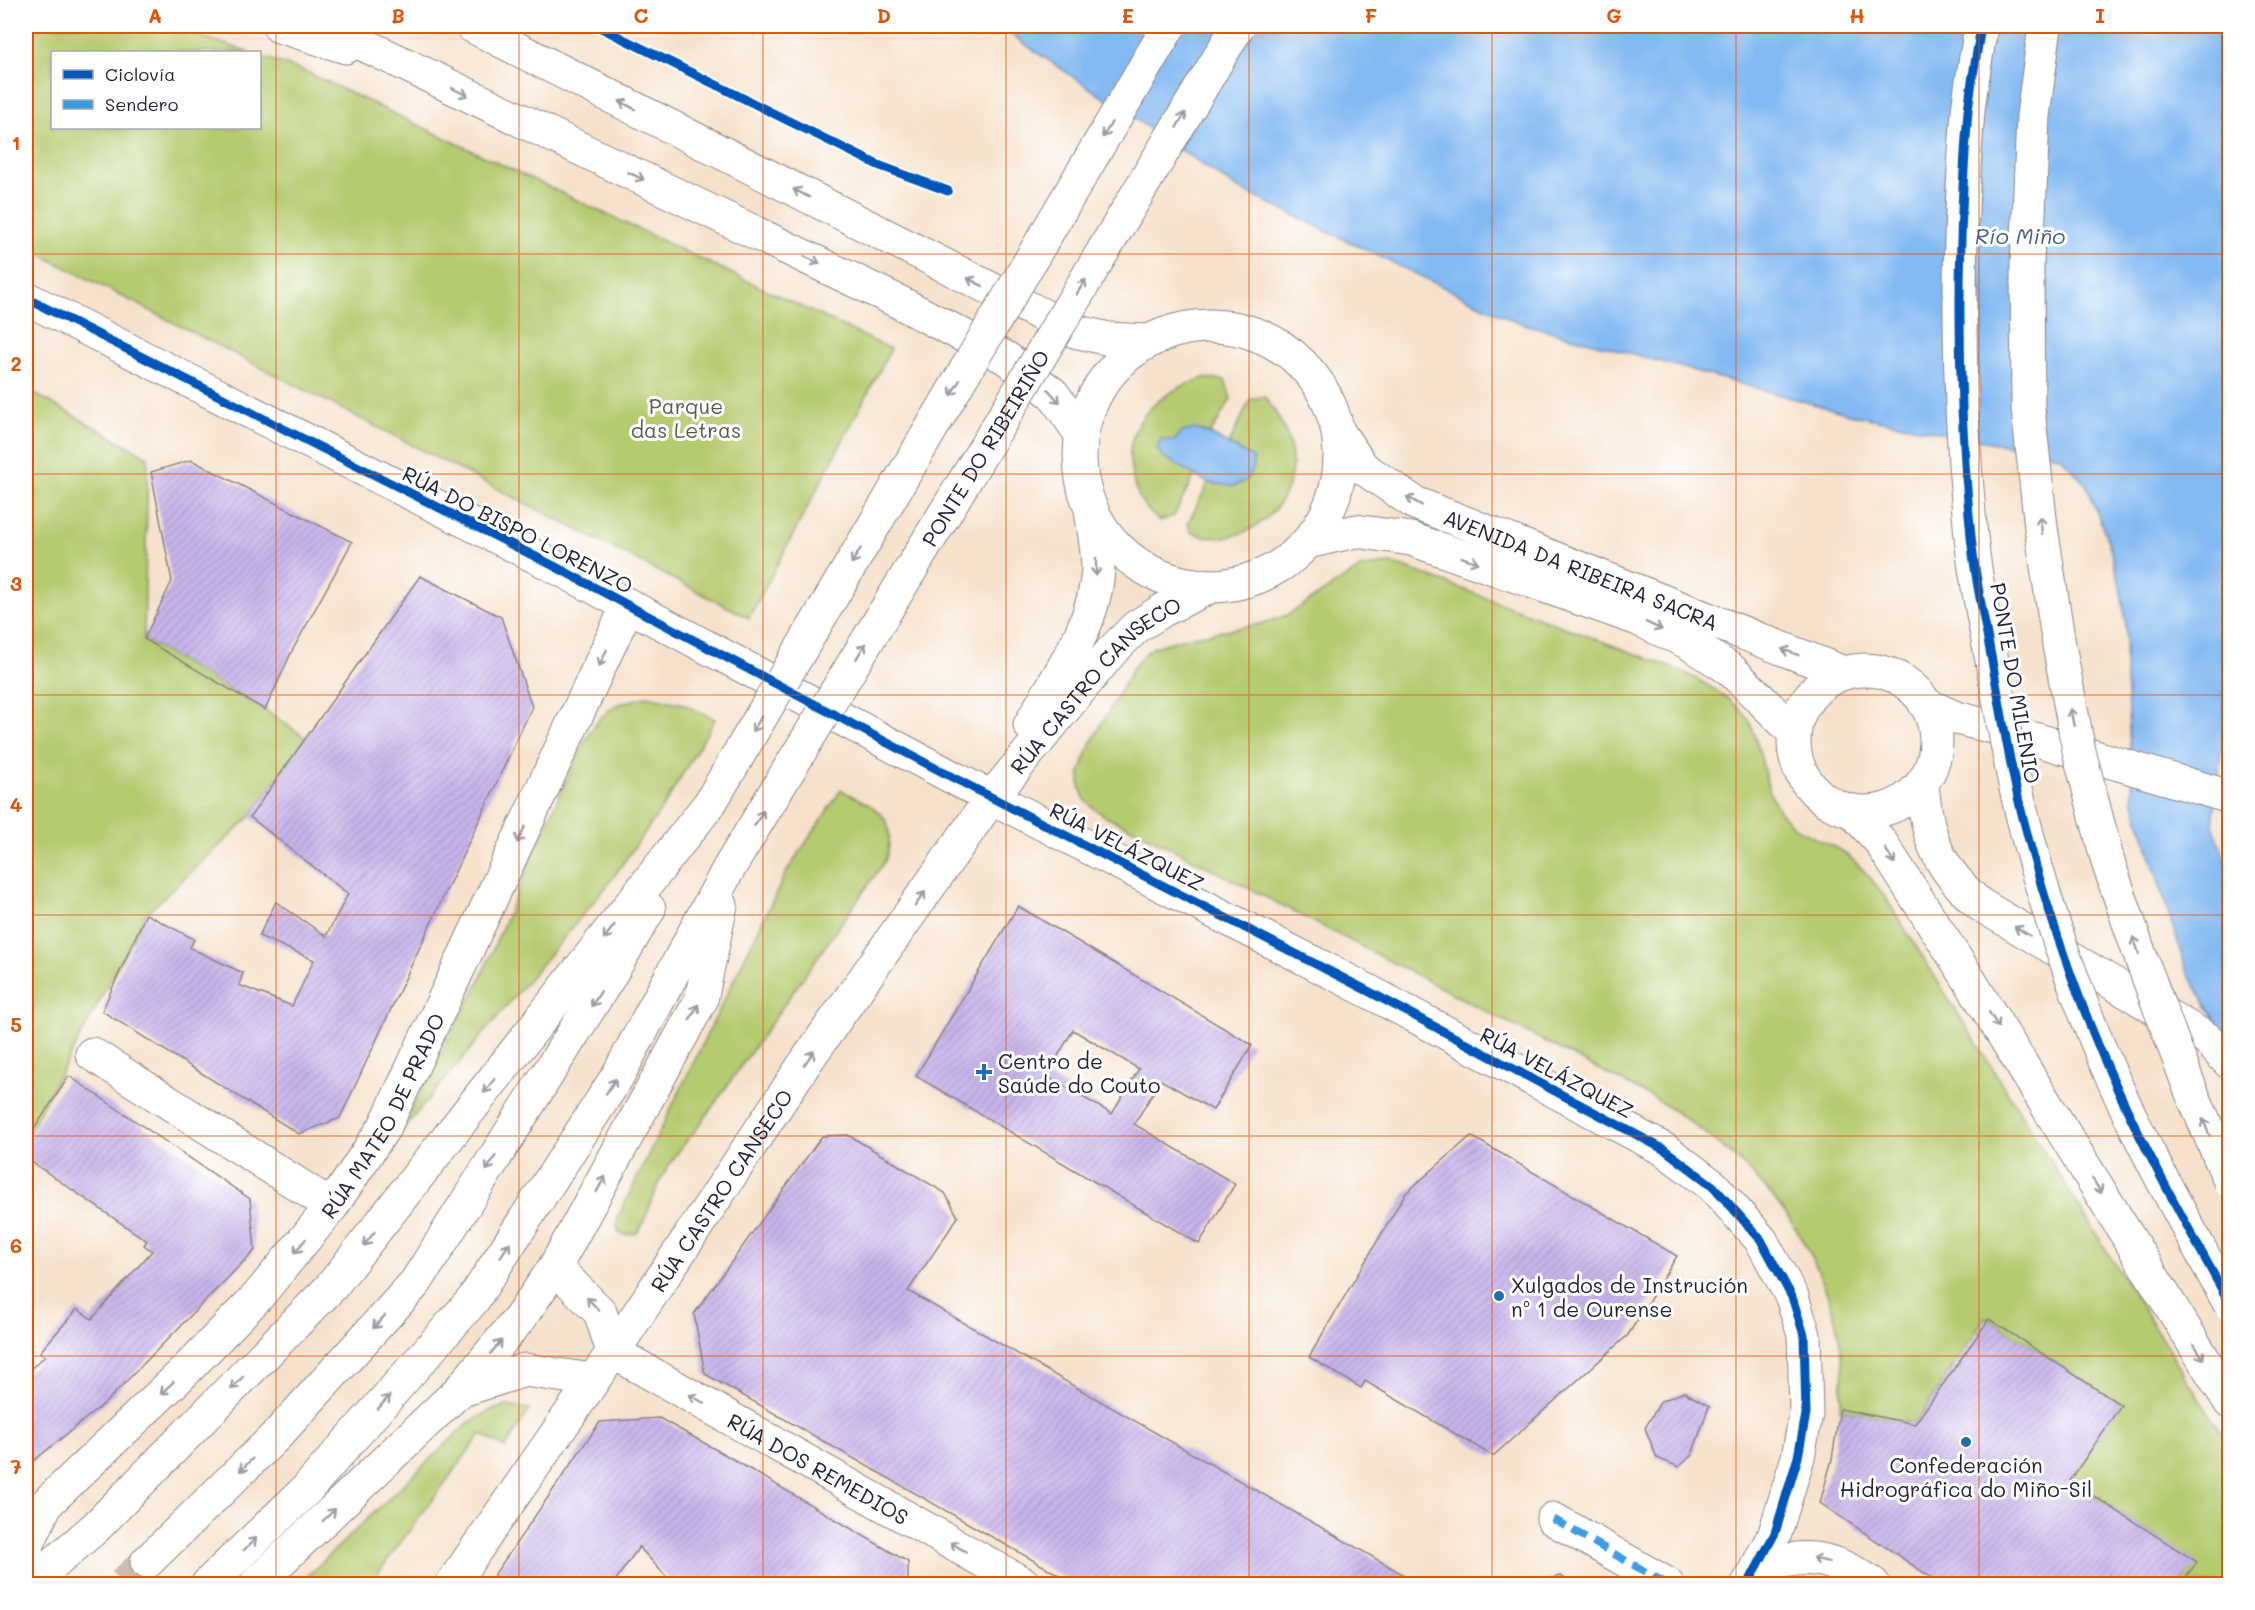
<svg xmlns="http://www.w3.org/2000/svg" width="2255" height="1610" viewBox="0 0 2255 1610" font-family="Mali,sans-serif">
<defs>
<pattern id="building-hatch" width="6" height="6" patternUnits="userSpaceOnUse" patternTransform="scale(1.5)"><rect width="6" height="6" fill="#c7b4ea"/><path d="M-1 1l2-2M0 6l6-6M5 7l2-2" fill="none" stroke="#ab9aca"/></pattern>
</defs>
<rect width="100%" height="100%" fill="#fff"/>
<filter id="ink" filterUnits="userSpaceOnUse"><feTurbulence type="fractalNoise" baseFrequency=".0167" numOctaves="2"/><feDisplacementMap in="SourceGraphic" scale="12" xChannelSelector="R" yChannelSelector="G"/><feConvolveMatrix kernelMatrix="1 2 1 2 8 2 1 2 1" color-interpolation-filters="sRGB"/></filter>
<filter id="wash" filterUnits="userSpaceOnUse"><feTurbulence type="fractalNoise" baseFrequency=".008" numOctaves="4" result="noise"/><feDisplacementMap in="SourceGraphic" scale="24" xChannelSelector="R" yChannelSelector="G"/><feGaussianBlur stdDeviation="1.35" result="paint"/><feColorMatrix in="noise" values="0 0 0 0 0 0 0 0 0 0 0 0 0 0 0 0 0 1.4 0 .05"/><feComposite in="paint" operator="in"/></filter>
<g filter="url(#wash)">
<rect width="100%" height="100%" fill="#f6e2cc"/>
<!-- green -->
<g fill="#b5cb6f" stroke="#6c7655" stroke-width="1.5">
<path d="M26,26H170L249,52H52V128H260V56L304,71L891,349L749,618L26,247Z"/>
<path d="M1204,378L1225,380L1231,399L1210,434L1195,429L1162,456L1195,474L1174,516L1159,521C1141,505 1135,493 1131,469C1123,420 1162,391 1204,378Z"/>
<path d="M26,389L148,457L144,639L265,710L306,738L250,817L146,914L26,1138Z"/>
<path d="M1264,396C1279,416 1292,437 1292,463C1292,513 1237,553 1191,532L1188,524L1208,483C1233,486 1253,490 1253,458L1229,444L1250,400Z"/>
<path d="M1391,564L1404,567L1681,671C1702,681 1740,702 1750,723C1765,755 1761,790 1785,818C1799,834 1819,838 1836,848C1857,860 1871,878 1885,897L2229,1446V1584H2181L2196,1562L2070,1481L2120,1405L1986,1317L1915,1424L1840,1409C1842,1391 1844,1373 1842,1354C1835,1299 1808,1240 1773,1197C1742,1158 1697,1125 1654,1098L1140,832L1108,818L1092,807L1084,798L1080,787V772L1091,743L1133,668L1144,654L1154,647L1189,637L1260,624L1288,615L1362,567Z"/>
<path d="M648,696L683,704L715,719L665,804L607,886L395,1139L478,984L554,807L589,733L601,717L616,705Z"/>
<path d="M841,790C877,808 900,816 885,861L699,1126C684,1144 668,1163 658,1185C651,1202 647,1219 637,1233L626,1235L619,1233L617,1226L618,1217L787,871Z"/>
<path d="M507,1406L530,1409L505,1448L481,1434L370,1584H299L468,1423L491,1410Z"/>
</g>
<!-- water -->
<g fill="#83b9f2" stroke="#526e96" stroke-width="1.5">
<path d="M998,26H2229L2230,673L2213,824L2229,871V1038L2218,1025L2187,972L2133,800L2125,660L2126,621L2119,581L2109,544L2087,486L2060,456L1853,415L1514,321L1237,188Z"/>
<path d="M1195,429L1210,434L1253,458V469L1246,481L1233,486L1208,483L1162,456L1157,448L1161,439L1174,441L1182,432Z"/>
</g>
<g id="blocks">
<!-- building -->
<g fill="url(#building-hatch)" fill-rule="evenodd">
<path d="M191,460L352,542L291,653L265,710L144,639L172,581L151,472Z"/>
<path d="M420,576L501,617L532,707L340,1118L299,1134L102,1011L146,914L194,939L190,948L243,973L239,985L292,1006L314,960L259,936L276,902L326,936L348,894L250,817Z"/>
<path d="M1018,906L1252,1045L1213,1110L1161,1080L1134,1124L1235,1184L1199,1244L916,1076ZM1073,1030L1139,1069L1112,1114L1046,1076Z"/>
<path d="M69,1076L250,1199L255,1250L106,1402L26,1467V1373L45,1356L40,1352L77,1309L92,1319L152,1251L144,1245L147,1241L26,1158V1141Z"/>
<path d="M848,1135L945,1193L958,1217L908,1291L1420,1584H1075L705,1374L694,1314L822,1136Z"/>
<path d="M1471,1136L1677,1256L1628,1335L1493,1456L1365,1381L1361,1388L1309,1357L1405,1194Z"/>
<path d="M1989,1319L2121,1405L2070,1481L2197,1562L2181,1584H1941L1820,1503L1832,1459L1840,1409L1915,1424Z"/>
<path d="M1684,1392L1709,1406L1692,1455L1679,1467L1657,1458L1645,1428L1661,1401Z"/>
<path d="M659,1418L724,1454L908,1562V1584H673L639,1547L613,1584H488L600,1422Z"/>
<path d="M1560,1576L1576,1584H1531Z"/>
</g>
</g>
</g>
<g filter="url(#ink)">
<use href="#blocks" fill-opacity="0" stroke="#8c8284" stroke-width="1.5"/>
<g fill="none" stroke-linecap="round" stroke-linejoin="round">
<!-- trunk-tunnel -->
<path stroke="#ccbcaf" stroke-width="33" stroke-dasharray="33 16" stroke-linecap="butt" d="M123,1584L147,1562"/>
<!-- pedestrian casing -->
<g stroke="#8c8284" stroke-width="35">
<path id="pedestrian" d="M1553,1519L1667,1584"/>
</g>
<!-- minor casing -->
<g stroke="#8c8284" stroke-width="35">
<g id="minor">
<path d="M26,298L554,566L950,776L1368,991L1665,1150L1713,1186L1761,1240L1792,1297L1804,1335L1806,1414L1798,1457L1775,1533L1748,1584"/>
<path d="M1030,725C1057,676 1095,627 1098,569C1098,550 1093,528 1091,509"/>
<path d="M1922,784C1927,839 1937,866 1979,904L2207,1039L2230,1063"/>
<path d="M1852,811L1880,841L1970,981L2230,1402"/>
<path d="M92,1054L332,1206"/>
<path id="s1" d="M613,1352L1024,1584"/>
<path id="s2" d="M26,1548L46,1504L183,1373L258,1296L332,1206L385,1126L628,605"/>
<path d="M1757,1569C1804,1551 1832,1556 1873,1584"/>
<path id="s3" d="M452,1584L613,1352L805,1063L992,797L1111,652L1136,627L1163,610L1211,586"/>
</g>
</g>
<!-- trunk casing -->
<g stroke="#8c8284" stroke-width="35">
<g id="trunk">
<path d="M279,26L346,47"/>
<path d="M325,26L897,301L1006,358L1053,394L1081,434"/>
<path d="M472,26L1074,331L1109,339L1147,341"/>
<circle cx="1210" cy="456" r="130"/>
<path id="s4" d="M1339,433L1363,468L1415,503L1844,673"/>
<path d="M1312,541L1356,531L1411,539L1638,619L1689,643L1730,669L1794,732"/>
<circle cx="1865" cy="741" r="71"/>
<path d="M1925,704L1956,718L1997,728L2230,797"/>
<path d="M555,1267L600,1312L613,1352"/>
<path d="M459,1391L525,1370L592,1380"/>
<path d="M147,1562L278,1434L416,1282L609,977L649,909"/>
<path d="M30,1584L96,1527L331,1287L710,803"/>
<path d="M208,1584L306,1490L473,1300L617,1077L729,868"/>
<path d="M256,1584L459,1391L520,1318L555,1267L701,1000L721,905"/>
</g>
</g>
<!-- pedestrian -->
<use href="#pedestrian" stroke="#fff" stroke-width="33"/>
<!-- minor -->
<use href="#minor" stroke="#fff" stroke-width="33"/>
<!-- trunk -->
<use href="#trunk" stroke="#fff" stroke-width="33"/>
<!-- tertiary-bridge casing -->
<g stroke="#8c8284" stroke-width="35" stroke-linecap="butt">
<g id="tertiary-bridge">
<path d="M1981,26C1977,54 1971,83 1968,111C1957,248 1957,388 1970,525C1974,578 1987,631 1996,683C2004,727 2011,771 2022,814C2040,887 2064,960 2092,1030C2130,1125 2181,1215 2230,1304"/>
<path d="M2045,26L2033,116L2027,264L2028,409L2041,527L2059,645L2079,751L2108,862L2141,958L2191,1091L2230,1181"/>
</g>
</g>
<!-- trunk-bridge casing -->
<g stroke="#8c8284" stroke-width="35" stroke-linecap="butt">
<g id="trunk-bridge">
<path d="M710,803L1169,26"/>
<path id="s5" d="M729,868L1009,408L1238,26"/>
</g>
</g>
<!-- tertiary-bridge -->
<use href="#tertiary-bridge" stroke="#fff" stroke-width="33"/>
<!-- trunk-bridge -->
<use href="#trunk-bridge" stroke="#fff" stroke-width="33"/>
<!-- quiet -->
<path stroke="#3c9ce2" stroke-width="8" stroke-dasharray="15 8" stroke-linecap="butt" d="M1553,1519L1667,1584"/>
<!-- cycleway casing -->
<g stroke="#fff" stroke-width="13">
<g id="cycleway">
<path d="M597,26L878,165L948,191"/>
<path d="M1981,26C1977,54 1971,83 1968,111C1957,248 1957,388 1970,525C1974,578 1987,631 1996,683C2004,727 2011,771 2022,814C2040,887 2064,960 2092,1030C2130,1125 2181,1215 2230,1304"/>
<path d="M26,298L554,566L950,776L1368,991L1665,1150L1713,1186L1761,1240L1792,1297L1804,1335L1806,1414L1798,1457L1775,1533L1748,1584"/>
</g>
</g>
<!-- cycleway -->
<use href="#cycleway" stroke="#0057b8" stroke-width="9"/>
</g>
<!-- one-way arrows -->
<defs><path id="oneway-shaft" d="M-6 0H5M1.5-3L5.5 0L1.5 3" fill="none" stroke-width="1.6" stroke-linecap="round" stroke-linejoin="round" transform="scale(1.5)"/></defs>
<g stroke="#9c9ca7">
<use href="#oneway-shaft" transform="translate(460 92) rotate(26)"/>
<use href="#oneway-shaft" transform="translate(627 105) rotate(-153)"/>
<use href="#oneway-shaft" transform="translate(1181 120) rotate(-59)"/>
<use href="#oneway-shaft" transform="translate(1107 130) rotate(121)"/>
<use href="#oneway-shaft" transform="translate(636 176) rotate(26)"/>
<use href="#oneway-shaft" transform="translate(801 193) rotate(-153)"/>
<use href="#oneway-shaft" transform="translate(812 260) rotate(26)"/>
<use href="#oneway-shaft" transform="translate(975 282) rotate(-153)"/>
<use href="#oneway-shaft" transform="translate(1081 287) rotate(-59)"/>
<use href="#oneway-shaft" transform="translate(955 388) rotate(121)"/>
<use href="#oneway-shaft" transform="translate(1054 396) rotate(48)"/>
<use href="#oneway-shaft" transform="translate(1414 501) rotate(-151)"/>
<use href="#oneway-shaft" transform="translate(2041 525) rotate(-97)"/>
<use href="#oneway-shaft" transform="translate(856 556) rotate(121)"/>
<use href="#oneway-shaft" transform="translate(1470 560) rotate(19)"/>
<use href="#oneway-shaft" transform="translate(1096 567) rotate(90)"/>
<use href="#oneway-shaft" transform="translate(1654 626) rotate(25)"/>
<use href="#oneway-shaft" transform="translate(861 651) rotate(-59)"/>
<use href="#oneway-shaft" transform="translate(1790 652) rotate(-159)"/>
<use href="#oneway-shaft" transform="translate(603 658) rotate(115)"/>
<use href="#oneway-shaft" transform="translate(2072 717) rotate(-101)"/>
<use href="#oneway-shaft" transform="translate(757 724) rotate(121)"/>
<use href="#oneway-shaft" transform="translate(759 818) rotate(-59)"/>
<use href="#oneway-shaft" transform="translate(521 835) rotate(115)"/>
<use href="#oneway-shaft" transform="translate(1890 856) rotate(57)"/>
<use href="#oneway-shaft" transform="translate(920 899) rotate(-55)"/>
<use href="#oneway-shaft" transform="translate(2022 931) rotate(-150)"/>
<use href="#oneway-shaft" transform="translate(609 932) rotate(128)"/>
<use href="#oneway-shaft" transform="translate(2136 945) rotate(-109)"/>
<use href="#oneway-shaft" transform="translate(596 999) rotate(122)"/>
<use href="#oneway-shaft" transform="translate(694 1012) rotate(-61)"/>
<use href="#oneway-shaft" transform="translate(1994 1020) rotate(58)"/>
<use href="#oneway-shaft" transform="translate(809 1058) rotate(-55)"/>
<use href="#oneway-shaft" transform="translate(489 1086) rotate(128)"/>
<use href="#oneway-shaft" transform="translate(611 1086) rotate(-57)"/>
<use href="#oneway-shaft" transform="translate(2206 1127) rotate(-113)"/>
<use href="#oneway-shaft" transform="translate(491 1163) rotate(122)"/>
<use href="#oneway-shaft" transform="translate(601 1184) rotate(-61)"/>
<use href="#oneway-shaft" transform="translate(2097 1186) rotate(58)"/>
<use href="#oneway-shaft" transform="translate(369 1239) rotate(128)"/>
<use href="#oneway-shaft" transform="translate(300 1246) rotate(129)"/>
<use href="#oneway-shaft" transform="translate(505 1250) rotate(-57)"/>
<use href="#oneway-shaft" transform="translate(593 1304) rotate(-133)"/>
<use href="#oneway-shaft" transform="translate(379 1322) rotate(132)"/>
<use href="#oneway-shaft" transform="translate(496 1347) rotate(-50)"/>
<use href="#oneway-shaft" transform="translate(2199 1352) rotate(58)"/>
<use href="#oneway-shaft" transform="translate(237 1383) rotate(134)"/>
<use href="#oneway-shaft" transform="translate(167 1388) rotate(136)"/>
<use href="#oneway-shaft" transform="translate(697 1399) rotate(-150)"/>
<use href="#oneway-shaft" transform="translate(384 1402) rotate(-49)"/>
<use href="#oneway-shaft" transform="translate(246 1465) rotate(135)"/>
<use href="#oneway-shaft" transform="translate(329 1515) rotate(-44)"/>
<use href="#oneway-shaft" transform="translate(250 1544) rotate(-44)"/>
<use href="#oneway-shaft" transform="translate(958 1547) rotate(-150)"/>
<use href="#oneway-shaft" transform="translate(1821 1560) rotate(-165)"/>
</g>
</g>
<!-- grid -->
<path fill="none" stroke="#de560e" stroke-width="1.5" stroke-opacity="0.55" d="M276,26V1584M519,26V1584M763,26V1584M1006,26V1584M1249,26V1584M1492,26V1584M1736,26V1584M1979,26V1584M26,254H2230M26,474H2230M26,695H2230M26,915H2230M26,1136H2230M26,1356H2230"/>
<!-- markers -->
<g fill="#1f6fb2" stroke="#fff" stroke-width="2">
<path d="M981 1063h6v6h6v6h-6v6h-6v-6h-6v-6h6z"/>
<circle cx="1499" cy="1296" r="6"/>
<circle cx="1966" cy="1442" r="6"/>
</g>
<g text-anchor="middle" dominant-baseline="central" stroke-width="6" stroke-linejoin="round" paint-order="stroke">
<!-- park labels -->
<g font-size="21" fill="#555d4d" stroke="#fff">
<text x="686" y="405">Parque<tspan x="686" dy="24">das Letras</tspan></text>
</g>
<!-- street labels -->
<g font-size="21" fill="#22223b" stroke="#fff">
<text stroke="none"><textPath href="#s5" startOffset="492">PONTE DO RIBEIRIÑO</textPath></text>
<text transform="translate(518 529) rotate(27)">RÚA DO BISPO LORENZO</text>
<text stroke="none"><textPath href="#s4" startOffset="284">AVENIDA DA RIBEIRA SACRA</textPath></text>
<text transform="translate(2016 683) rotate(80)">PONTE DO MILENIO</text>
<text stroke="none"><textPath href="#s3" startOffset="1108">RÚA CASTRO CANSECO</textPath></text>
<text transform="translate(1127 846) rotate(27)">RÚA VELÁZQUEZ</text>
<text transform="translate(1557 1072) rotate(28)">RÚA VELÁZQUEZ</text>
<text stroke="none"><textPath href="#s2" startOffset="566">RÚA MATEO DE PRADO</textPath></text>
<text stroke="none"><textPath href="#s3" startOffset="477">RÚA CASTRO CANSECO</textPath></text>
<text stroke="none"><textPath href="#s1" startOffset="236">RÚA DOS REMEDIOS</textPath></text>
</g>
<!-- poi labels -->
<g font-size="21" fill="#22223b" stroke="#fff" text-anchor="start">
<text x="998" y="1060">Centro de<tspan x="998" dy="24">Saúde do Couto</tspan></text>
<text x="1511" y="1284">Xulgados de Instrución<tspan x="1511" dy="24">nº 1 de Ourense</tspan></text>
<text x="1966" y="1464" text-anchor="middle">Confederación<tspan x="1966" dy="24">Hidrográfica do Miño-Sil</tspan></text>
</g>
<!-- water labels -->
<g font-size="22" font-style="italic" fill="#495e84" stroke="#fff">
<text x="2020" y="235">Río Miño</text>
</g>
</g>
<!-- margin -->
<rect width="2255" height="1610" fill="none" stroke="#fff" stroke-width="66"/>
<!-- legend -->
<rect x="51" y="51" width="210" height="78" fill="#ffffff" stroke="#a7a7b1" stroke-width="1.5"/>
<rect x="63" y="70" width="30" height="9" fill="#0057b8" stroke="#a7a7b1" stroke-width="1.5"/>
<text x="105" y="81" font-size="18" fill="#22223b">Ciclovía</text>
<rect x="63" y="100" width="30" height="9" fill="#3c9ce2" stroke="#a7a7b1" stroke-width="1.5"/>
<text x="105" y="111" font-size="18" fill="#22223b">Sendero</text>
<rect x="33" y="33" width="2189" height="1544" fill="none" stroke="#de560e" stroke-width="2"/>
<g font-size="20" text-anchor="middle" font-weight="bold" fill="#de560e">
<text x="155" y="23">A</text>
<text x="398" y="23">B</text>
<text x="641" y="23">C</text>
<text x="884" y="23">D</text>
<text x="1128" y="23">E</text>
<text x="1371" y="23">F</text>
<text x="1614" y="23">G</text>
<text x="1857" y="23">H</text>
<text x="2100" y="23">I</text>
<text x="16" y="150">1</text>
<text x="16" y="371">2</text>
<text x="16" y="591">3</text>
<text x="16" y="812">4</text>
<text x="16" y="1032">5</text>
<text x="16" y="1253">6</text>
<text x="16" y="1474">7</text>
</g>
</svg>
